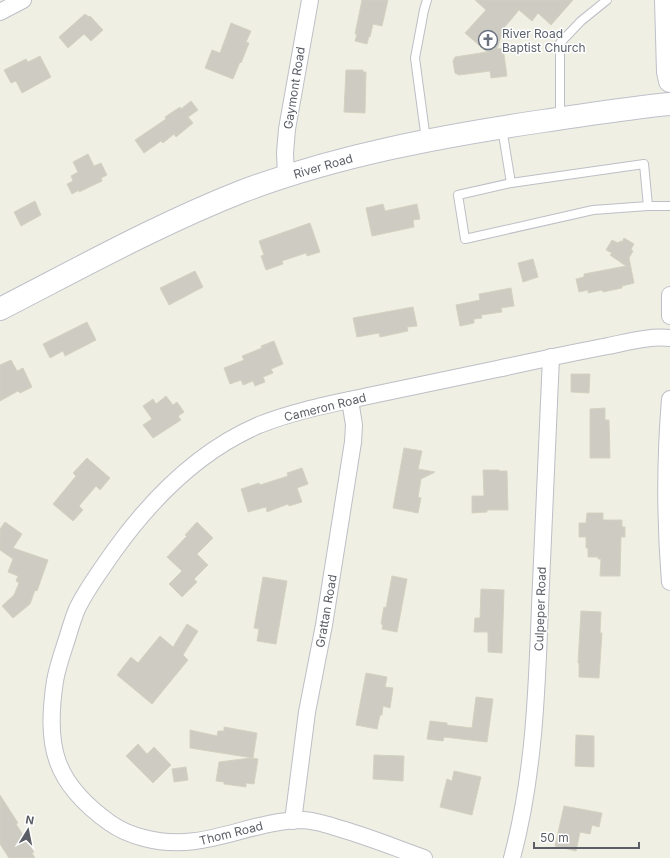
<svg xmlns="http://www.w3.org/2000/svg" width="670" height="858" viewBox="0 0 670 858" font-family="Inter,sans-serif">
<rect width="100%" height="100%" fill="#efefe3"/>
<!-- building -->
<g fill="#cdcbc2" stroke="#d5d2c0">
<path d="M362,0H388L382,26L373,24L370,37L369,36L367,44L355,41L357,34H355Z"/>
<path d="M475,0H573L551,25L538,13L532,21L519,10L504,28L497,49L503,48L507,76L491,78L490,71L459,75L455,73L453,61L455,57L487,52L465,33L486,10Z"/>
<path d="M85,14L89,17L90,16L103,30L91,41L84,34L68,48L59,37Z"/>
<path d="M231,23L251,31L246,42L249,43L241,63L240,62L233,79L205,68L212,50L220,53Z"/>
<path d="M40,56L51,77L22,93L16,81L11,83L4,70L26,59L28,62Z"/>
<path d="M346,70H363V72H366L365,113L344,112Z"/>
<path d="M191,101L198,110L188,117L193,123L176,137L174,134L163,143L161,141L144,153L135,140L166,119L165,117L180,107L181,109Z"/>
<path d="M88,154L94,166L101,163L107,175L101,178L102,181L79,192V190L72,194L67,184L73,181L71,176L78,172L73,162Z"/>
<path d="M35,201L41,215L21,226L14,212Z"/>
<path d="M383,204L385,211L417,204L420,219L413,220L414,227L372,236L366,208Z"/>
<path d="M310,223L320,252L307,256L306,253L282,261L283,264L266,270L261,256L264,255L259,241Z"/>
<path d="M624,238L634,244L631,249L633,251L629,258L634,283L622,286V288L603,292L602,290L588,293V290L579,292L576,279L584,277V274L626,266L610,255L612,253L606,250L612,240L618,243L620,241L622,242Z"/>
<path d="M533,259L538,277L523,282L518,263Z"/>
<path d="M195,271L203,287L169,305L160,288Z"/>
<path d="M511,288L514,306L501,308L502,312L481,315L482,318L474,319V323L460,326L456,305L480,300L479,294Z"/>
<path d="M413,307L417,326L407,327L408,331L380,337L379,333L357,337L353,318Z"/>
<path d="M87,322L96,340L65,356L63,351L50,358L43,344Z"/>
<path d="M274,341L283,364L271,369L273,373L263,377L265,382L255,386L253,381L243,385L241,380L230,384L224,368L244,360L242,356L262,348L261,346Z"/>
<path d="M11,360L17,371L23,368L32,387L20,393L18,391L0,401V365Z"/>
<path d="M571,374H590L589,393L571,392Z"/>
<path d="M166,396L173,405L177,402L184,412L178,416L181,420L153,438L143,425L152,419L143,406L153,399L156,404Z"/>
<path d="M605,408V420H609L610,458H590V409Z"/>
<path d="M404,448L422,451L418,469L435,472L421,479L418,497L421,498L418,513L393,508Z"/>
<path d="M87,458L110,478L100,490L96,486L79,506L83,510L73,521L53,504L76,476L73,473Z"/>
<path d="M302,468L308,484L297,488L302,502L289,506L288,504L267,512L266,507L248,512L241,489L259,483L260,485L288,476L287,473Z"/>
<path d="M483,470H499V471H507L508,510H487V512L472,513V496H484Z"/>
<path d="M587,513H603V520H622V527H625V537H621L620,576H600L601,559H598V557H588V548H586V537H579V523H586Z"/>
<path d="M5,522L22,534L13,548L48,560L37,591L35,590L30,604L13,618L2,606L14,595L19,583L16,581L18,576L8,572L13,559L0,550V529Z"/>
<path d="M197,522L213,538L197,554L208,565L194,579L197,582L182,597L169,584L182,571L167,557L187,536L185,535Z"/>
<path d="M392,576L407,579L397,632L382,629L383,625L381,624L384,607L386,608Z"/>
<path d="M263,577L287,581L276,644L257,641L259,629L254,628Z"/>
<path d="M481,589L504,590L502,653L488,652V632H474L475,618H480Z"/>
<path d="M581,611L601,612L600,633H602L599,678L579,677V663H578Z"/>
<path d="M187,624L198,631L183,655L188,660L152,704L117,675L131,657L138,663L160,636L173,647Z"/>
<path d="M366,673L387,677L385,687L393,688L390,708L383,706L382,715H380L377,729L356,725Z"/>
<path d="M476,697L493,699L487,742L444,737L443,741L427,739L430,721L447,723V725L472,728Z"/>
<path d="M224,727L257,733L253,758L190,748V730L217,736L218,731H224Z"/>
<path d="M576,735L594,736V767L575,766Z"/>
<path d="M138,744L147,754L154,747L171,765L153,783L126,756Z"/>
<path d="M374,755L404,756L403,781L373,779Z"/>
<path d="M251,758L258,759L254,784L246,783V787L224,784V782L216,781L219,762Z"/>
<path d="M186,767L188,780L174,782L172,769Z"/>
<path d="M454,771L481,777L472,815L440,807L447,779L452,781Z"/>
<path d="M0,795L18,823L16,824L34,852L32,853L35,858H9L0,844Z"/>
<path d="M564,806L602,813L599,827L592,825L590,834L580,832L576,851L555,846Z"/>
</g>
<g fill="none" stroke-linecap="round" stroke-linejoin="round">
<!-- lane casing -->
<g stroke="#bdbfc6" stroke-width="10">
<g id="lane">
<path d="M560,118V43L581,21L607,0"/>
<path d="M502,128L511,183L644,164L648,206H670"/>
<path d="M426,140L415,58L424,10L427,0"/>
<path d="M511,183L458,195L465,239L593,210L648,206"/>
</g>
</g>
<!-- street casing -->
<g stroke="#bdbfc6" stroke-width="18">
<g id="street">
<path d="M0,12L23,0"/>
<path d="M286,176L285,153L287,129L310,0"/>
<path d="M670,295V316"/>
<path d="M670,399C665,460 665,521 670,582"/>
<path d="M293,821L307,712L324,625L353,442L354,425L350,400"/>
<path d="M424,858C396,848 369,837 341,829C329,825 317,821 304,820C247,820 204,854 144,838C132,835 120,830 110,823C54,783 45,747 55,681C57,669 61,657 65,645C69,633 72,621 77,609C87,588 101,570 114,551C152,498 198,451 259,425C294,411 331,404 368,396C411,387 454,378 497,369C534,361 571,353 608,346C628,342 649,336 670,338"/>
<path d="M512,858C534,776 537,690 540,606C544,523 547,440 551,357"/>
</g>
</g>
<!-- secondary casing -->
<g stroke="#bdc0c8" stroke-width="24">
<g id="secondary">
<path d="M666,0L668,72L670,81"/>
<path d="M0,309C80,268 159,224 243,191C339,155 442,136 543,121C586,115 628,108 670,104"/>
</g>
</g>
<!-- lane -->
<use href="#lane" stroke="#fff" stroke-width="8"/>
<!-- street -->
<use href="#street" stroke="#fff" stroke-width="16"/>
<!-- secondary -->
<use href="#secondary" stroke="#fff" stroke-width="22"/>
</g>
<!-- icons -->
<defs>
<g id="church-ring" transform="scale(1)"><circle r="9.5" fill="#fff" stroke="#6b7280" stroke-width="1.5"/><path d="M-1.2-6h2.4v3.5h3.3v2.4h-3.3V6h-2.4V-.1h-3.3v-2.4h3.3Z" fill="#6b7280"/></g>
</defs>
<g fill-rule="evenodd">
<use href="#church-ring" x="488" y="40"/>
</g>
<g text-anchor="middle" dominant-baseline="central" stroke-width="3" stroke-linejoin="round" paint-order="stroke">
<!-- worship labels -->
<g font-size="12" fill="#5b616d" stroke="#fff" text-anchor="start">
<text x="502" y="33">River Road<tspan x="502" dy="14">Baptist Church</tspan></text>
</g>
<!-- street labels -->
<g font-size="12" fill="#5b5e65" stroke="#fff">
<text transform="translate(294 88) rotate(-81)">Gaymont Road</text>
<text transform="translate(323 166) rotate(-16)">River Road</text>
<text transform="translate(325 407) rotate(-14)">Cameron Road</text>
<text transform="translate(540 609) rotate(-88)">Culpeper Road</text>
<text transform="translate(326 611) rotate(-80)">Grattan Road</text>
<text transform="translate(231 833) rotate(-14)">Thom Road</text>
</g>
</g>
<!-- north arrow -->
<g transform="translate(28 830) rotate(10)" stroke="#ffffff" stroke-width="3" paint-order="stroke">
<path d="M0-3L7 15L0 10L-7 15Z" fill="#5b5e65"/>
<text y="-6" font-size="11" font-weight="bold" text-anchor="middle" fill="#5b5e65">N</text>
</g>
<!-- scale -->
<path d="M534 842v6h105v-6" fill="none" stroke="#5b5e65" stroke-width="2"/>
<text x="540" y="842" font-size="12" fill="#5b5e65" stroke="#ffffff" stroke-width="3" paint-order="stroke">50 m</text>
</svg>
